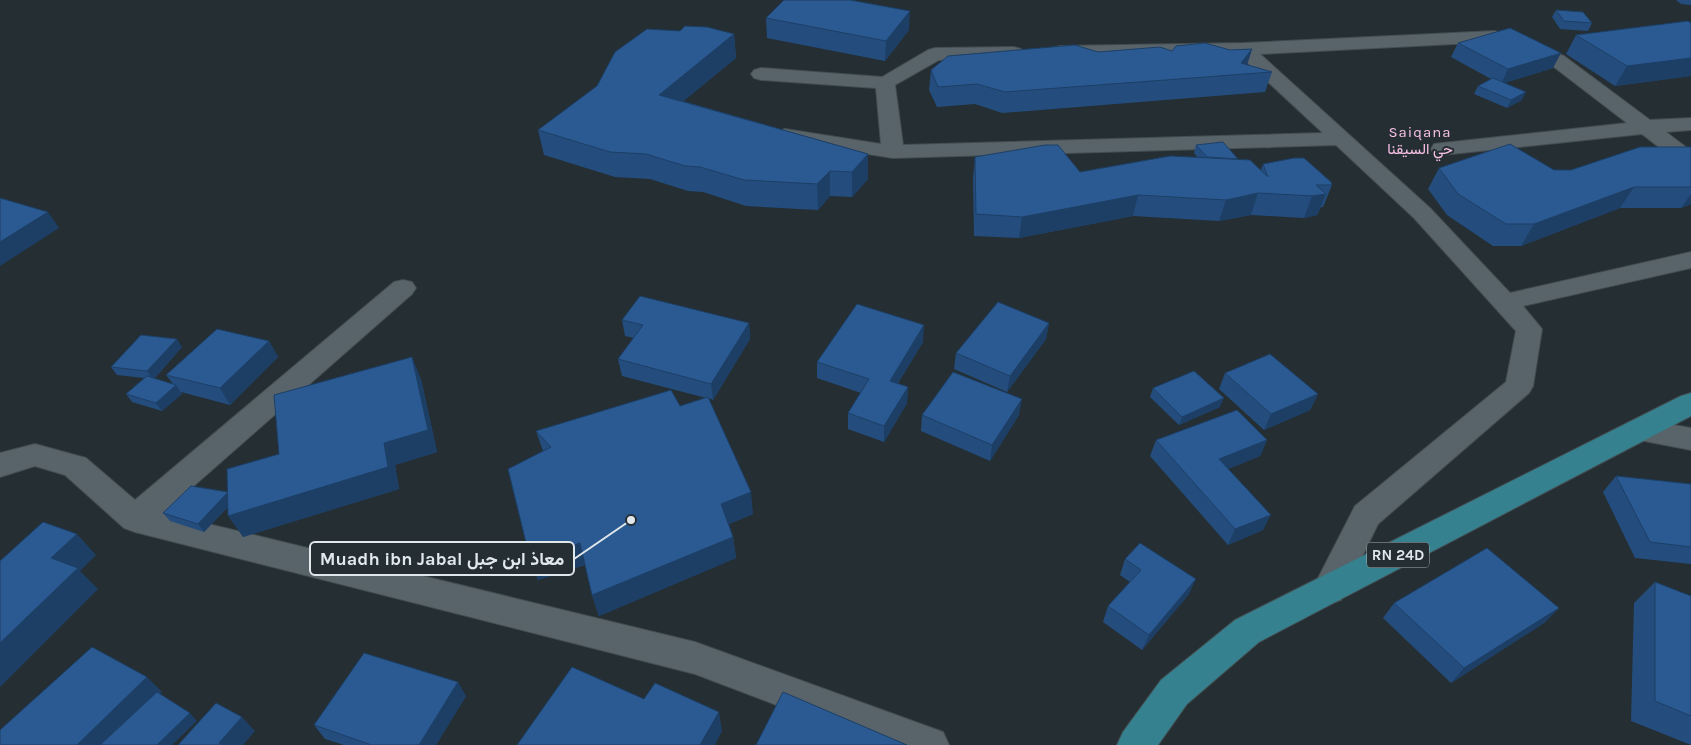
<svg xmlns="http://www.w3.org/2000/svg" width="1691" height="745" viewBox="0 0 1691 745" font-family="Karla,Vazirmatn,sans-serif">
<rect width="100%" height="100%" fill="#242e33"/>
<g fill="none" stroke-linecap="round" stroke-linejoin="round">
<!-- minor casing -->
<g stroke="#434d51" stroke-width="2">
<g id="minor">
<path d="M1495,31L1564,56L1650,120L1691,118V130L1666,132L1691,151V167L1683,166L1642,134L1442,155L1434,154L1431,149L1434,144L1442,143L1627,123L1550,64L1493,42L1260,54L1430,208L1510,293L1691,252V268L1523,306L1542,329L1533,386L1529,393L1378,524L1341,600L1329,604L1317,600L1312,590L1355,506L1506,382L1516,331L1414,218L1336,145L893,158L785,141L778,139L775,135L778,131L785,129L881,144L876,88L761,80L754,78L751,74L754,70L761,68L882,77L928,50L935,48L1014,47L1021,49L1023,53L1021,57L1014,59L939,60L895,85L903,145L1323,133L1239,55L1060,58L1053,56L1051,52L1053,48L1060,46L1244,43Z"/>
<path d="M403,280L412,282L416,288L412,294L163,513L695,642L943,732L949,745H882L695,674L135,532L124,528L65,475L35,466L0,477V453L35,444L86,458L135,500L394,282Z"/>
<path d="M1639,419L1691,428V450L1629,438L1624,430L1629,422Z"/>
</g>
</g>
<!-- primary casing -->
<g stroke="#434d51" stroke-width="2">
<path id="primary" d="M1691,393V416L1259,642L1187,704L1158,745H1117L1123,732L1161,680L1235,620L1681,396Z"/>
</g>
<!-- minor -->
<use href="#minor" fill="#59646a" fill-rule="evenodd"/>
<!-- primary -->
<use href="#primary" fill="#35818f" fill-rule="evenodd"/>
</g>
<!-- wall -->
<g fill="#244d7d">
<path d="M1676,0H1691V5L1681,4Z"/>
<path d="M1556,10L1592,23L1588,31L1560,29L1552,17Z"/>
<path d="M766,18L909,30L885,61L767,38Z"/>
<path d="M1691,23V76L1615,86L1566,54L1576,35Z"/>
<path d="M734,34L736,58L683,101L868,154V179L852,197L830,196L818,210L746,206L703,192L688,191L650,179L615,177L544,155L538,130L597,86Z"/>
<path d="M1458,43L1553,68L1504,83L1522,100L1507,108L1474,94L1478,86L1491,79L1451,57Z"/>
<path d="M1252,49L1247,65L1272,72L1265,92L1002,113L975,104L937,107L929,90L931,70L1172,51L1230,50Z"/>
<path d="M1196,145L1238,159L1261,170L1263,164L1332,185L1323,207H1321L1317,215L1304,218L1251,215L1219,221L1133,216L1019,238L974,236L973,178L975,157L1080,172L1197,157L1194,153Z"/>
<path d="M1691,147V204L1681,208H1620L1521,246H1493L1447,215L1428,189L1439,168L1571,170Z"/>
<path d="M622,320L749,323L750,339L713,400L709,398L753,514L729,524L733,537L736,558L599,616L592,595L585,565L538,580L530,559L543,451L536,431L680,406L706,398L622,376L618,359L634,338L625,336Z"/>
<path d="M1049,323L1046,339L1007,392L954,369L956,353Z"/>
<path d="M269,341L278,357L230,405L181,392L182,394L162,411L132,402L126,394L144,378L117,375L111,367L182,347L154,379L173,384L166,375Z"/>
<path d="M923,342L898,383L908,387L907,403L884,442L848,429V413L861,393L817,378V362Z"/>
<path d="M1225,373L1318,394L1310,410L1264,430L1219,389Z"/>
<path d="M421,379L437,452L395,465L399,489L243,537L228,507L204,532L170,521L163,513L227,492L279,454Z"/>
<path d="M1153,388L1220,407L1179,425L1150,397Z"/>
<path d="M922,415H1019L990,461L921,431Z"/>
<path d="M1156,440H1267L1260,456L1228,469L1263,530L1228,545L1150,456Z"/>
<path d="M1616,476L1691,484V564L1635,558L1603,492Z"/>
<path d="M1125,559L1189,594L1142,650L1103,622L1108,606L1130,582L1120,575Z"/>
<path d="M1655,582L1691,596V745L1631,721L1634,603Z"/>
<path d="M1394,603L1559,608L1544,623L1451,683L1383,618Z"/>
<path d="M466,696L436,745H344L325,739L314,725Z"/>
</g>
<!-- shaded-wall -->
<g fill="#1d3f66">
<path d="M910,11L909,30L885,61L886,41Z"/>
<path d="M734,34L736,58L662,119L659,95Z"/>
<path d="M1252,49L1246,68L1241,63Z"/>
<path d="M1561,53L1553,68L1501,84L1508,69Z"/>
<path d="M1691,58V76L1615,86L1627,66Z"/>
<path d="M1526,92L1522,100L1507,108L1511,100Z"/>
<path d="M868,154V179L852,197V172Z"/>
<path d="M830,171V196L818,210L817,184Z"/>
<path d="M1634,187L1620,208L1521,246L1534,224Z"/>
<path d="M1258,193L1251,215L1219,221L1226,200Z"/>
<path d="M1326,194L1317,215L1304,218L1312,196Z"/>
<path d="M1691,194V204L1681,208Z"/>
<path d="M1138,195L1133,216L1019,238L1022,217Z"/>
<path d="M48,212L59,228L0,266V242Z"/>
<path d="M749,323L750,339L713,400L711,384Z"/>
<path d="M1049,323L1046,339L1007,392L1010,376Z"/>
<path d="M924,325L923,342L889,397L890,381Z"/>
<path d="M177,339L182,347L153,380L147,371Z"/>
<path d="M269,341L278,357L230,405L220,388Z"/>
<path d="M412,357L421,379L437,452L395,465L399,489L243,537L228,516L384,443Z"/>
<path d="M176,385L182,394L162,411L156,403Z"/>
<path d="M908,387L907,403L884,442V426Z"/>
<path d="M1318,394L1310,410L1264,430L1271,414Z"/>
<path d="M1224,398L1220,407L1179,425L1182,417Z"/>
<path d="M1022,399L1019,415L990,461L992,445Z"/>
<path d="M1267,440L1260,456L1213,475L1219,459Z"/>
<path d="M228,492L234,500L204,532L198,524Z"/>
<path d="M751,492L753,514L724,526L721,504Z"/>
<path d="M1271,515L1263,530L1228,545L1235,529Z"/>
<path d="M77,534L96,555L80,571L98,589L0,687V643L51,558Z"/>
<path d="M733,537L736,558L599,616L592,595Z"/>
<path d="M580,543L587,564L538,580L530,559Z"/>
<path d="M1196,579L1189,594L1142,650L1149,635Z"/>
<path d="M1559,608L1544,623L1451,683L1464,668Z"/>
<path d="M147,677L162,692L108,745H77Z"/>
<path d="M458,682L466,696L436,745H419Z"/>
<path d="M719,712L722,731L715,745H700Z"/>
<path d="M190,713L197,721L172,745H157Z"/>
<path d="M242,717L255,731L243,745H222L219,743Z"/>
</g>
<!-- building -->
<g fill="#2a5a91" stroke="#1d3f66">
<path d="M784,0H850L910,11L886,41L766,18Z"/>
<path d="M1556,10L1583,12L1592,23L1564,21Z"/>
<path d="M1688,21L1691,23V58L1627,66L1576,35Z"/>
<path d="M685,26L707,27L734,34L659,95L868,154L852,172L830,171L817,184L744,180L700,167L685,166L646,154L610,152L538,130L597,86L615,52L647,29L680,31Z"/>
<path d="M1510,28L1561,53L1508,69L1458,43Z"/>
<path d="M1205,43L1230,50L1252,49L1241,63L1272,72L1005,92L977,84L938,87L931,70L948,56L1075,45L1098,52L1160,47L1172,51L1176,46Z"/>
<path d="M1493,78L1526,92L1511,100L1478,86Z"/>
<path d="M1223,142L1238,159L1207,157L1196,145Z"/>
<path d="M1510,144L1554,170H1571L1640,147H1691V187H1634L1534,224H1506L1458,194L1439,168Z"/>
<path d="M1045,145H1058L1080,172L1170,156L1250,160L1268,177L1263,164L1294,158H1304L1331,182L1332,185H1316L1326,194L1312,196L1258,193L1226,200L1138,195L1022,217L976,214L975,157Z"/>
<path d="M0,198L48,212L0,242Z"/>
<path d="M640,296L749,323L711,384L618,359L643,325L622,320Z"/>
<path d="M998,302L1049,323L1010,376L956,353Z"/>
<path d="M857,304L924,325L890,381L908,387L884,426L848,413L869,379L817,362Z"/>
<path d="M217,329L269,341L220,388L166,375Z"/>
<path d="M141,335L177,339L147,371L111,367Z"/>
<path d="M1270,354L1318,394L1271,414L1225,373Z"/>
<path d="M412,357L428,430L384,443L388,467L228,516L227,469L279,454L274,395Z"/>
<path d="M1194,371L1224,398L1182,417L1153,388Z"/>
<path d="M953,372L1022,399L992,445L922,415Z"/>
<path d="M147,376L176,385L156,403L126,394Z"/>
<path d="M671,390L680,406L708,397L751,492L721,504L733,537L592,595L580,543L530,559L508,469L551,447L536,431Z"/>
<path d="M1237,410L1267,440L1219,459L1271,515L1235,529L1156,440Z"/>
<path d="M1616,476L1691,484V547L1650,542Z"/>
<path d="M191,486L228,492L198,524L163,513Z"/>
<path d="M43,522L77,534L51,558L78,568L0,643V561Z"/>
<path d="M1140,543L1196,579L1149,635L1108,606L1141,570L1125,559Z"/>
<path d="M1487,548L1559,608L1464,668L1394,603Z"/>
<path d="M1655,582L1691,596V716L1655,701Z"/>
<path d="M92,647L147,677L77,745H0V730Z"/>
<path d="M364,653L458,682L419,745H368L369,744L314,725Z"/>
<path d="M572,667L644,699L655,683L719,712L700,745H517Z"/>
<path d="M157,692L190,713L157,745H100Z"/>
<path d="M783,692L907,745H756Z"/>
<path d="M216,703L242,717L219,743L224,745H178Z"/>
</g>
<g text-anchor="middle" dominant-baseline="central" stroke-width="4" stroke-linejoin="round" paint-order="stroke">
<!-- far-neighbourhood labels -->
<g font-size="15" letter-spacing="1" fill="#f8c0e5" stroke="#242e33">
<text x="1420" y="132">Saiqana<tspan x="1420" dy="17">حي السيقنا</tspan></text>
</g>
<!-- shield labels -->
<rect fill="#242e33" stroke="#a8b0b4" stroke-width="1" x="1367" y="542.5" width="62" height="25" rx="4"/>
<g font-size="15" font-weight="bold" fill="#e1e8ec">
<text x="1398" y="555">RN 24D</text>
</g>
</g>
<!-- callouts -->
<path fill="none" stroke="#e1e8ec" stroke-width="2" d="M631 520L574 559"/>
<circle fill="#e1e8ec" stroke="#242e33" stroke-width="2" cx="631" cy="520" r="5"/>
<rect fill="#242e33" stroke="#e1e8ec" stroke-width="2" x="310" y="542" width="264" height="33" rx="5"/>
<g font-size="18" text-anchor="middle" font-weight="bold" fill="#e1e8ec">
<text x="442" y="565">Muadh ibn Jabal معاذ ابن جبل</text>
</g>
</svg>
